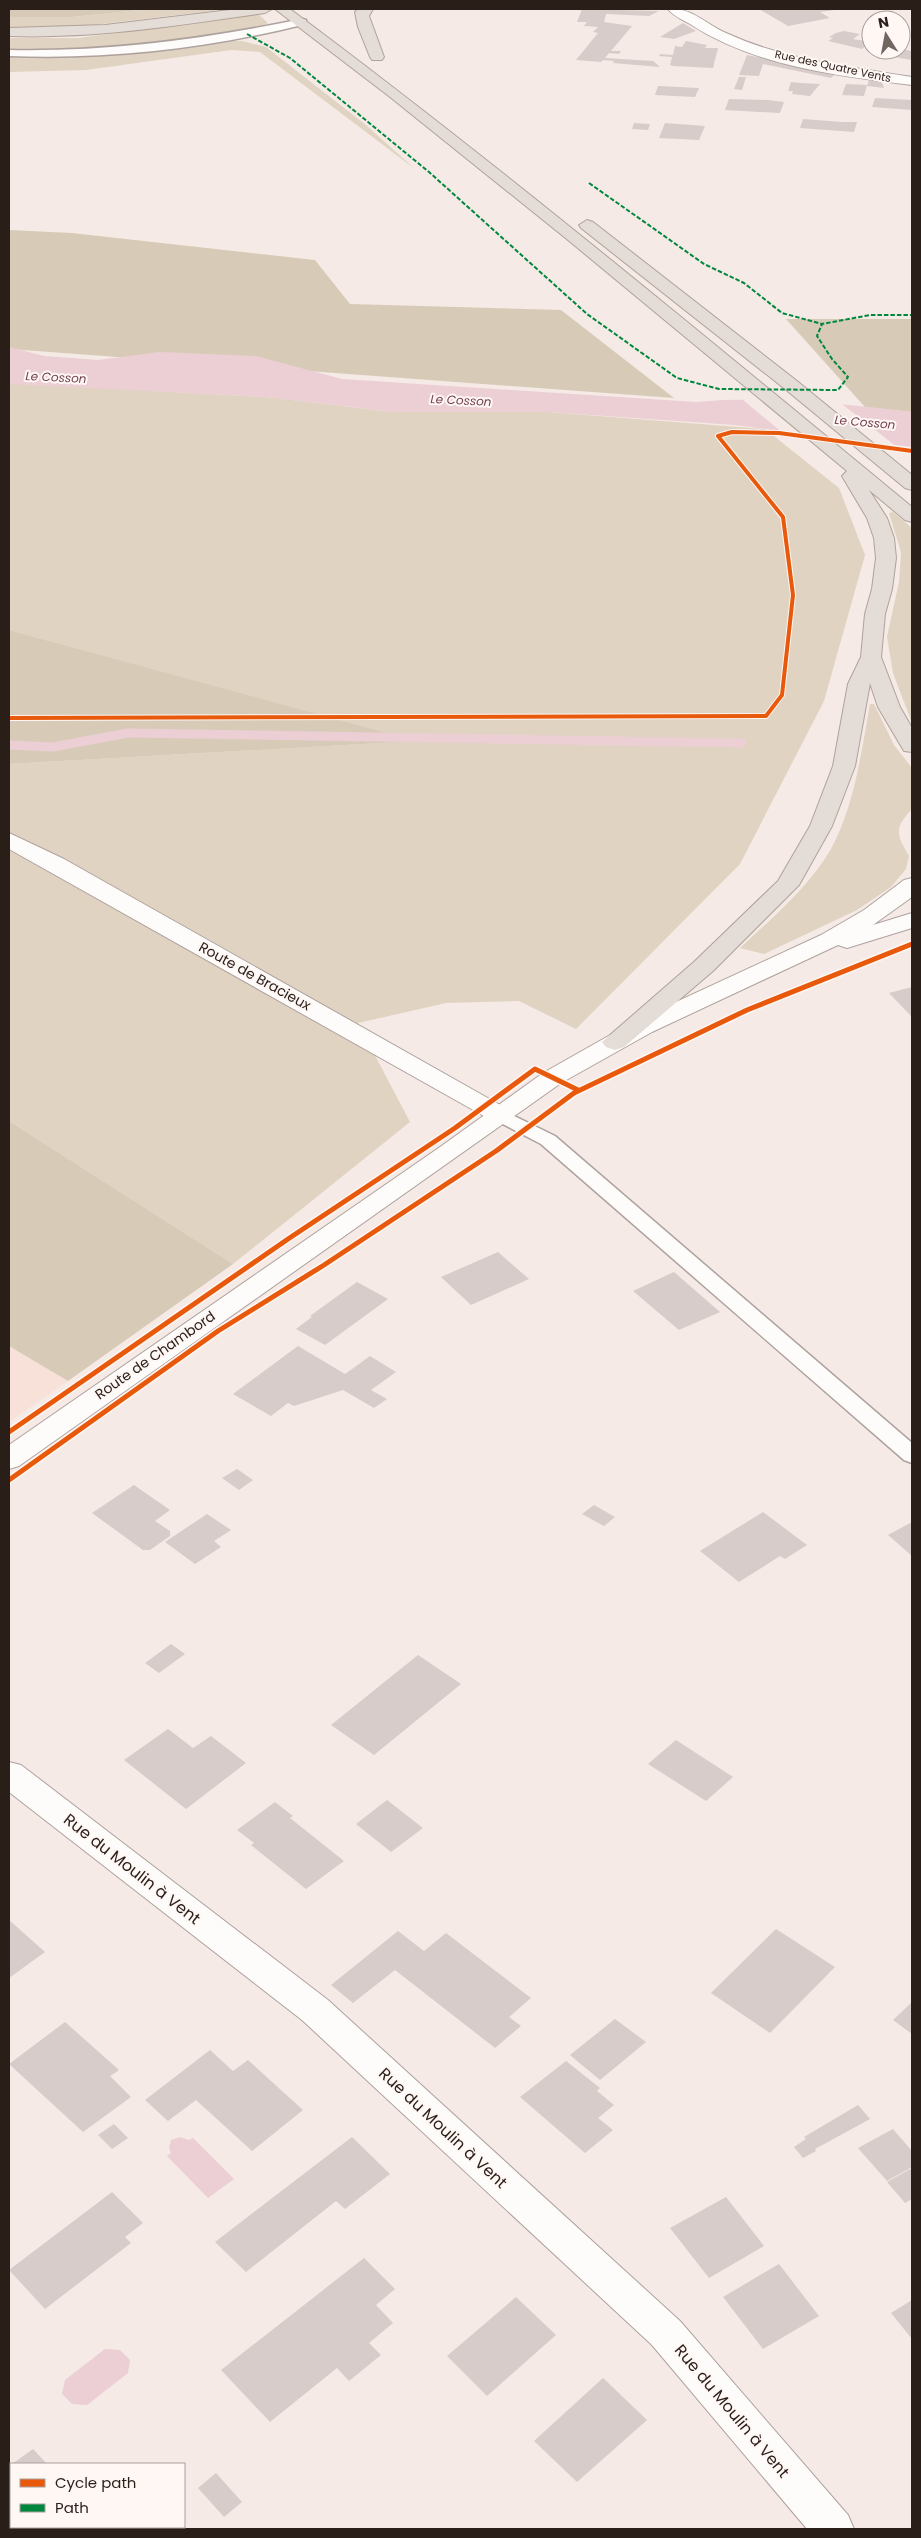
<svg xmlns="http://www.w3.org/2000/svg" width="921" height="2538" viewBox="0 0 921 2538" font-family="Poppins,sans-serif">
<rect width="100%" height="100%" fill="#f5eae5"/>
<!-- built -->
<path fill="#f8e1d8" d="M9,1346L68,1381L9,1422Z"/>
<!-- green -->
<g fill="#e0d3c2">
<path d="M149,9H228L84,26L9,27V17H72Z"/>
<path d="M258,14L268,23L259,28C176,42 93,55 9,52V38H78Z"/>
<path d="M222,41H242L266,47L366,125L415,169L260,52L231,50L86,70L9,72V56L91,55Z"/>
<path d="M9,383L267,397L393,412H548L765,429L839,488L865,555L824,701L740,864L576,1029L519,1001L446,1003L358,1023L410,1122L233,1264L9,1121V764L414,741L9,630Z"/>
<path d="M893,512L912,528V723L893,673L887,637L899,582L901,552L889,513Z"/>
<path d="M870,704H874L894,745L912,768V809C894,828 896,834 909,856L906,869L891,887L857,910L764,954L740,948C772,918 809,887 831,849C855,804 861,753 870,704Z"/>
</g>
<!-- forest -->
<g fill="#d7cbb7">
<path d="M9,9H149L72,17H9Z"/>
<path d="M9,230L72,233L315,260L350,304L561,310L674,398L9,349Z"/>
<path d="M786,319H912V412L865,407Z"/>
<path d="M9,630L416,741L9,764Z"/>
<path d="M9,1121L233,1264L68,1381L9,1346Z"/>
</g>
<!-- water -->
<g fill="#ecced5">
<path d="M9,347L44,356L98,360L159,352L256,356L342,379L696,402C768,395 841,404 912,412V447L734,425L548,412H393L267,397L10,384Z"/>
<path d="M180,2137L189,2140L193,2138L234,2179L208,2198L167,2156L171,2153L169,2148L171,2140Z"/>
<path d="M105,2349L120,2350L130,2360L128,2373L87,2405L72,2404L62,2394L65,2380Z"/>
</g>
<!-- pier -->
<path fill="#f5eae5" d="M737,395L838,401L897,447L784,434Z"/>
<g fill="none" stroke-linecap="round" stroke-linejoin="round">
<!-- stream -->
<path stroke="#ecced5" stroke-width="9" d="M9,745L53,747L128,733L742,743"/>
</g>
<!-- building -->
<g fill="#d8ccca">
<path d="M582,9L659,11L649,16L606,14L604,22L632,26L611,51H621L619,54L609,53L605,58L653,61L660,67L613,63L614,61L603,60L601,62L576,60L598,33L593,32L598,27L584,26L587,22H577Z"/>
<path d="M759,9H835V10L820,12L830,18L788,26Z"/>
<path d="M683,23L696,31L674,39L660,37Z"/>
<path d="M844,31L860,34L853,39L871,42L862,49L828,41L833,38L829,37L836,33Z"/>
<path d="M686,41L707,45L705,48H718L713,68L673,66L670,65L672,57L659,56L660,54L673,55L675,46L682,47Z"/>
<path d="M901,49L912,51V60L888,56Z"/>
<path d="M747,55L836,73L831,78L763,64L759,76L739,75Z"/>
<path d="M739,77H746L742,90L734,89Z"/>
<path d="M869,80L882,82L884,88L867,86Z"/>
<path d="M791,82L801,83L820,84L810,96L792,94L793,91H788Z"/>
<path d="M846,84L867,85L864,96L842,95Z"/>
<path d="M658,86L699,88L695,97L655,95Z"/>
<path d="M875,98L912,100V110L872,107Z"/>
<path d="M729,99L768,100L784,102L780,113L725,110Z"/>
<path d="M803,119L842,122H857L854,132L800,128Z"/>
<path d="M634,123L650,124L648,130L632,129Z"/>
<path d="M665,123L705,126L699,140L659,138Z"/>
<path d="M912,987V1017L889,993Z"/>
<path d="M498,1252L529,1279L471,1305L441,1277Z"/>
<path d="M674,1272L720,1312L679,1330L633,1291Z"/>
<path d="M357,1282L388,1299L325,1345L296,1329L312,1317L310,1316Z"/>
<path d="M298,1346L345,1374L370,1356L396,1372L371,1390L387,1399L374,1408L343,1390L294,1406L288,1403L271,1416L233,1394Z"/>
<path d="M237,1469L253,1480L239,1490L222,1478Z"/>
<path d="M134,1485L170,1510L155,1521L170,1531V1536L150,1550H143L92,1513Z"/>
<path d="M594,1505L615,1517L604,1526L582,1514Z"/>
<path d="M763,1512L807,1545L785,1559L780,1556L739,1582L700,1551Z"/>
<path d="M207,1514L231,1530L214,1541L221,1547L195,1564L165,1542Z"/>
<path d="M912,1522V1556L888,1535Z"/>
<path d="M171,1644L185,1654L159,1673L145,1663Z"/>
<path d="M418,1655L461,1684L374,1755L331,1725Z"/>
<path d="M168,1729L193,1748L211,1736L246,1763L186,1809L124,1760Z"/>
<path d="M676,1740L733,1777L706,1801L648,1764Z"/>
<path d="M387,1800L423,1828L391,1852L356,1824Z"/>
<path d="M275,1802L293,1816L290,1818L344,1861L306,1889L251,1845L254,1843L237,1830Z"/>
<path d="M9,1920L45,1952L9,1978Z"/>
<path d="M776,1929L835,1967L770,2033L711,1993Z"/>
<path d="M398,1931L424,1951L446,1933L531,1998L509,2017L521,2026L495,2048L395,1970L353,2003L331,1985Z"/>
<path d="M912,2002V2034L893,2020Z"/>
<path d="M615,2019L646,2042L600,2080L570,2055Z"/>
<path d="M65,2022L119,2070L110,2076L131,2097L83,2132L9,2064Z"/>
<path d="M210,2050L233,2071L248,2060L303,2110L252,2151L196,2100L168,2121L145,2100Z"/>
<path d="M566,2061L600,2088L597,2091L614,2105L598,2118L613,2130L585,2153L520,2097Z"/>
<path d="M858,2105L870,2119L815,2149L816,2151L803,2158L794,2147L806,2139L804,2137Z"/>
<path d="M114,2124L128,2138L112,2149L98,2135Z"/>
<path d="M893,2129L912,2151V2167L887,2181L858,2148Z"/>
<path d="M352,2137L390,2174L345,2209L336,2201L246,2272L215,2242Z"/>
<path d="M910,2169L912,2172V2199L905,2203L887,2182Z"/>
<path d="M112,2192L143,2223L125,2237L131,2243L45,2309L9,2270Z"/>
<path d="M726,2197L764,2246L709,2278L670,2228Z"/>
<path d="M364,2258L395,2289L376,2305L393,2323L369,2343L381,2355L349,2381L337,2368L270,2422L221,2370Z"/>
<path d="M779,2264L819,2316L763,2349L723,2297Z"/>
<path d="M516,2297L556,2335L487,2396L447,2356Z"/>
<path d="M912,2300V2339L891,2313Z"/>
<path d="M603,2378L647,2420L577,2482L534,2441Z"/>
<path d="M33,2449L47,2464H12Z"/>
<path d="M11,2465V2498L9,2495V2467Z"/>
<path d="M216,2473L242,2502L224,2517L198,2488Z"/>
<path d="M11,2506V2527H136L139,2529H11L9,2526V2508Z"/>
</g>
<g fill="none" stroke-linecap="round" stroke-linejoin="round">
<!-- service casing -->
<g stroke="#aea29e" stroke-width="3">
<g id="service">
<path d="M302,19L306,20V24C210,48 108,60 9,56V50C108,52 205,39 302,19Z"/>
<path d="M500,1109L555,1136L912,1443V1463L904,1460L541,1144L493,1119L490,1115L493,1111Z"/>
</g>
</g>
<!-- minor casing -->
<g stroke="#aea29e" stroke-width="2">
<g id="minor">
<path d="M668,9C692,7 705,24 726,33C785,60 849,67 912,77V85C837,76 754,66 690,24C683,20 673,16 668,9Z"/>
<path d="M9,833L64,859L509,1110L513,1115L509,1120L500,1123L491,1120L9,849Z"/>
<path d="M9,1762L21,1765L328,2000L680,2321L848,2515L854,2529H807L652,2345L302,2020L9,1792Z"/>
</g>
</g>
<!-- secondary casing -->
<g stroke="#aea29e" stroke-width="2">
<path id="secondary" d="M912,878V897L873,925L912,913V928L847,948L838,945L652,1032L561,1083L19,1466L9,1469V1445L440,1147L543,1073L635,1021L821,935L864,910L904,880Z"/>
</g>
<!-- trunk casing -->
<g stroke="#afa298" stroke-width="2">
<g id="trunk">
<path d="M238,9H272L265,13C180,25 95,39 9,36V28L105,25Z"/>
<path d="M275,9H290C503,168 707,338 912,507V522L905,520L869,490L887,518L894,538L896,558L892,589L885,614L881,657L900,707L912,728V752L904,751L901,746L878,707L870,683L855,766L832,826L799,885L713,971L624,1047L615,1050L606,1047L602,1042L695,961L778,881L810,826L833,766L848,684L861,657L865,614L872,589L876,558L874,538L867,518L842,476L847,471L568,240L390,97Z"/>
<path d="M358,9H373L369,16L384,57L382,60H372L370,57L358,27L355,12Z"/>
<path d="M587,220L593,222L797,381L912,475V490L905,488L785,389L581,228L579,225Z"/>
</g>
</g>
<!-- service -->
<use href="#service" fill="#fefcfb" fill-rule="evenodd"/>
<!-- minor -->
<use href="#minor" fill="#fefcfb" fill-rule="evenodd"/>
<!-- secondary -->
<use href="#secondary" fill="#fefcfb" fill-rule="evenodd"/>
<!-- trunk -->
<use href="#trunk" fill="#e4dcd6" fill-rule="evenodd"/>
<!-- quiet -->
<g stroke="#00873e" stroke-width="2" stroke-dasharray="4.5 2" stroke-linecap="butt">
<path d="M247,34L290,58L429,172L587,314L677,378L719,389L838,390L848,377L832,359L817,336L822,324L870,315H912"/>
<path d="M589,183L704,264L744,283L782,313L822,324"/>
</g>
<!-- cycleway-far1 casing -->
<g stroke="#fef7f4" stroke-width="6">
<path id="cycleway-far1" d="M9,718L766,716L782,695L793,595L783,517L718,436L732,432L779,433L912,451"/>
</g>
<!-- cycleway casing -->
<g stroke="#fef7f4" stroke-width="8">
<g id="cycleway">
<path d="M9,1432L288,1239L455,1128L535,1069L578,1090"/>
<path d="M9,1480L218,1331L324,1265L496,1151L574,1093L747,1010L912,944"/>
</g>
</g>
<!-- cycleway-far1 -->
<use href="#cycleway-far1" stroke="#e8590c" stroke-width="4"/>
<!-- cycleway -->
<use href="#cycleway" stroke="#e8590c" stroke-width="5"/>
</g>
<g text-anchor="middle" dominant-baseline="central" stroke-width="4" stroke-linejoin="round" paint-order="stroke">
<!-- far-street labels -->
<g font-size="11" fill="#2a1e19" stroke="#fef7f4">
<text transform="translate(833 66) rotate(12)">Rue des Quatre Vents</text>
</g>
<!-- far-water labels -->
<g font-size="12" font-style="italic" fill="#723f52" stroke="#fef7f4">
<text transform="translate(56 377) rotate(3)">Le Cosson</text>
<text transform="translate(461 400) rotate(3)">Le Cosson</text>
<text transform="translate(865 422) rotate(5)">Le Cosson</text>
</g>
<!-- street labels -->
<g font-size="14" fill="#2a1e19" stroke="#fef7f4">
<text transform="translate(255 976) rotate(29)">Route de Bracieux</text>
<text transform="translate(155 1355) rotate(-35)">Route de Chambord</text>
</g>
<!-- near-street labels -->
<g font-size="16" fill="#2a1e19" stroke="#fef7f4">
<text transform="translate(132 1869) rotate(38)">Rue du Moulin à Vent</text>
<text transform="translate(443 2128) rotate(43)">Rue du Moulin à Vent</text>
<text transform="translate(732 2411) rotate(50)">Rue du Moulin à Vent</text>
</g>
</g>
<!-- border -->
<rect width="921" height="2538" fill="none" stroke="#2a1e19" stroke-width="20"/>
<!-- legend -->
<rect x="10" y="2463" width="175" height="65" fill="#fef7f4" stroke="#a9a09c"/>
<rect x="20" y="2479" width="25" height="8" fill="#e8590c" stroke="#a9a09c"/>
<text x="55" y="2488" font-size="15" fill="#2a1e19">Cycle path</text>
<rect x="20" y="2504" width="25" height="8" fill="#00873e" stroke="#a9a09c"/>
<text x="55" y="2513" font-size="15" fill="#2a1e19">Path</text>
<!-- north arrow -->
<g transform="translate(886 35) rotate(349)"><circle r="24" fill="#fef7f4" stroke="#a9a09c"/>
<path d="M0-4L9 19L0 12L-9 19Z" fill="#716560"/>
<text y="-8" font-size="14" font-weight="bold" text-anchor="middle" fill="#2a1e19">N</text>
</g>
</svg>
